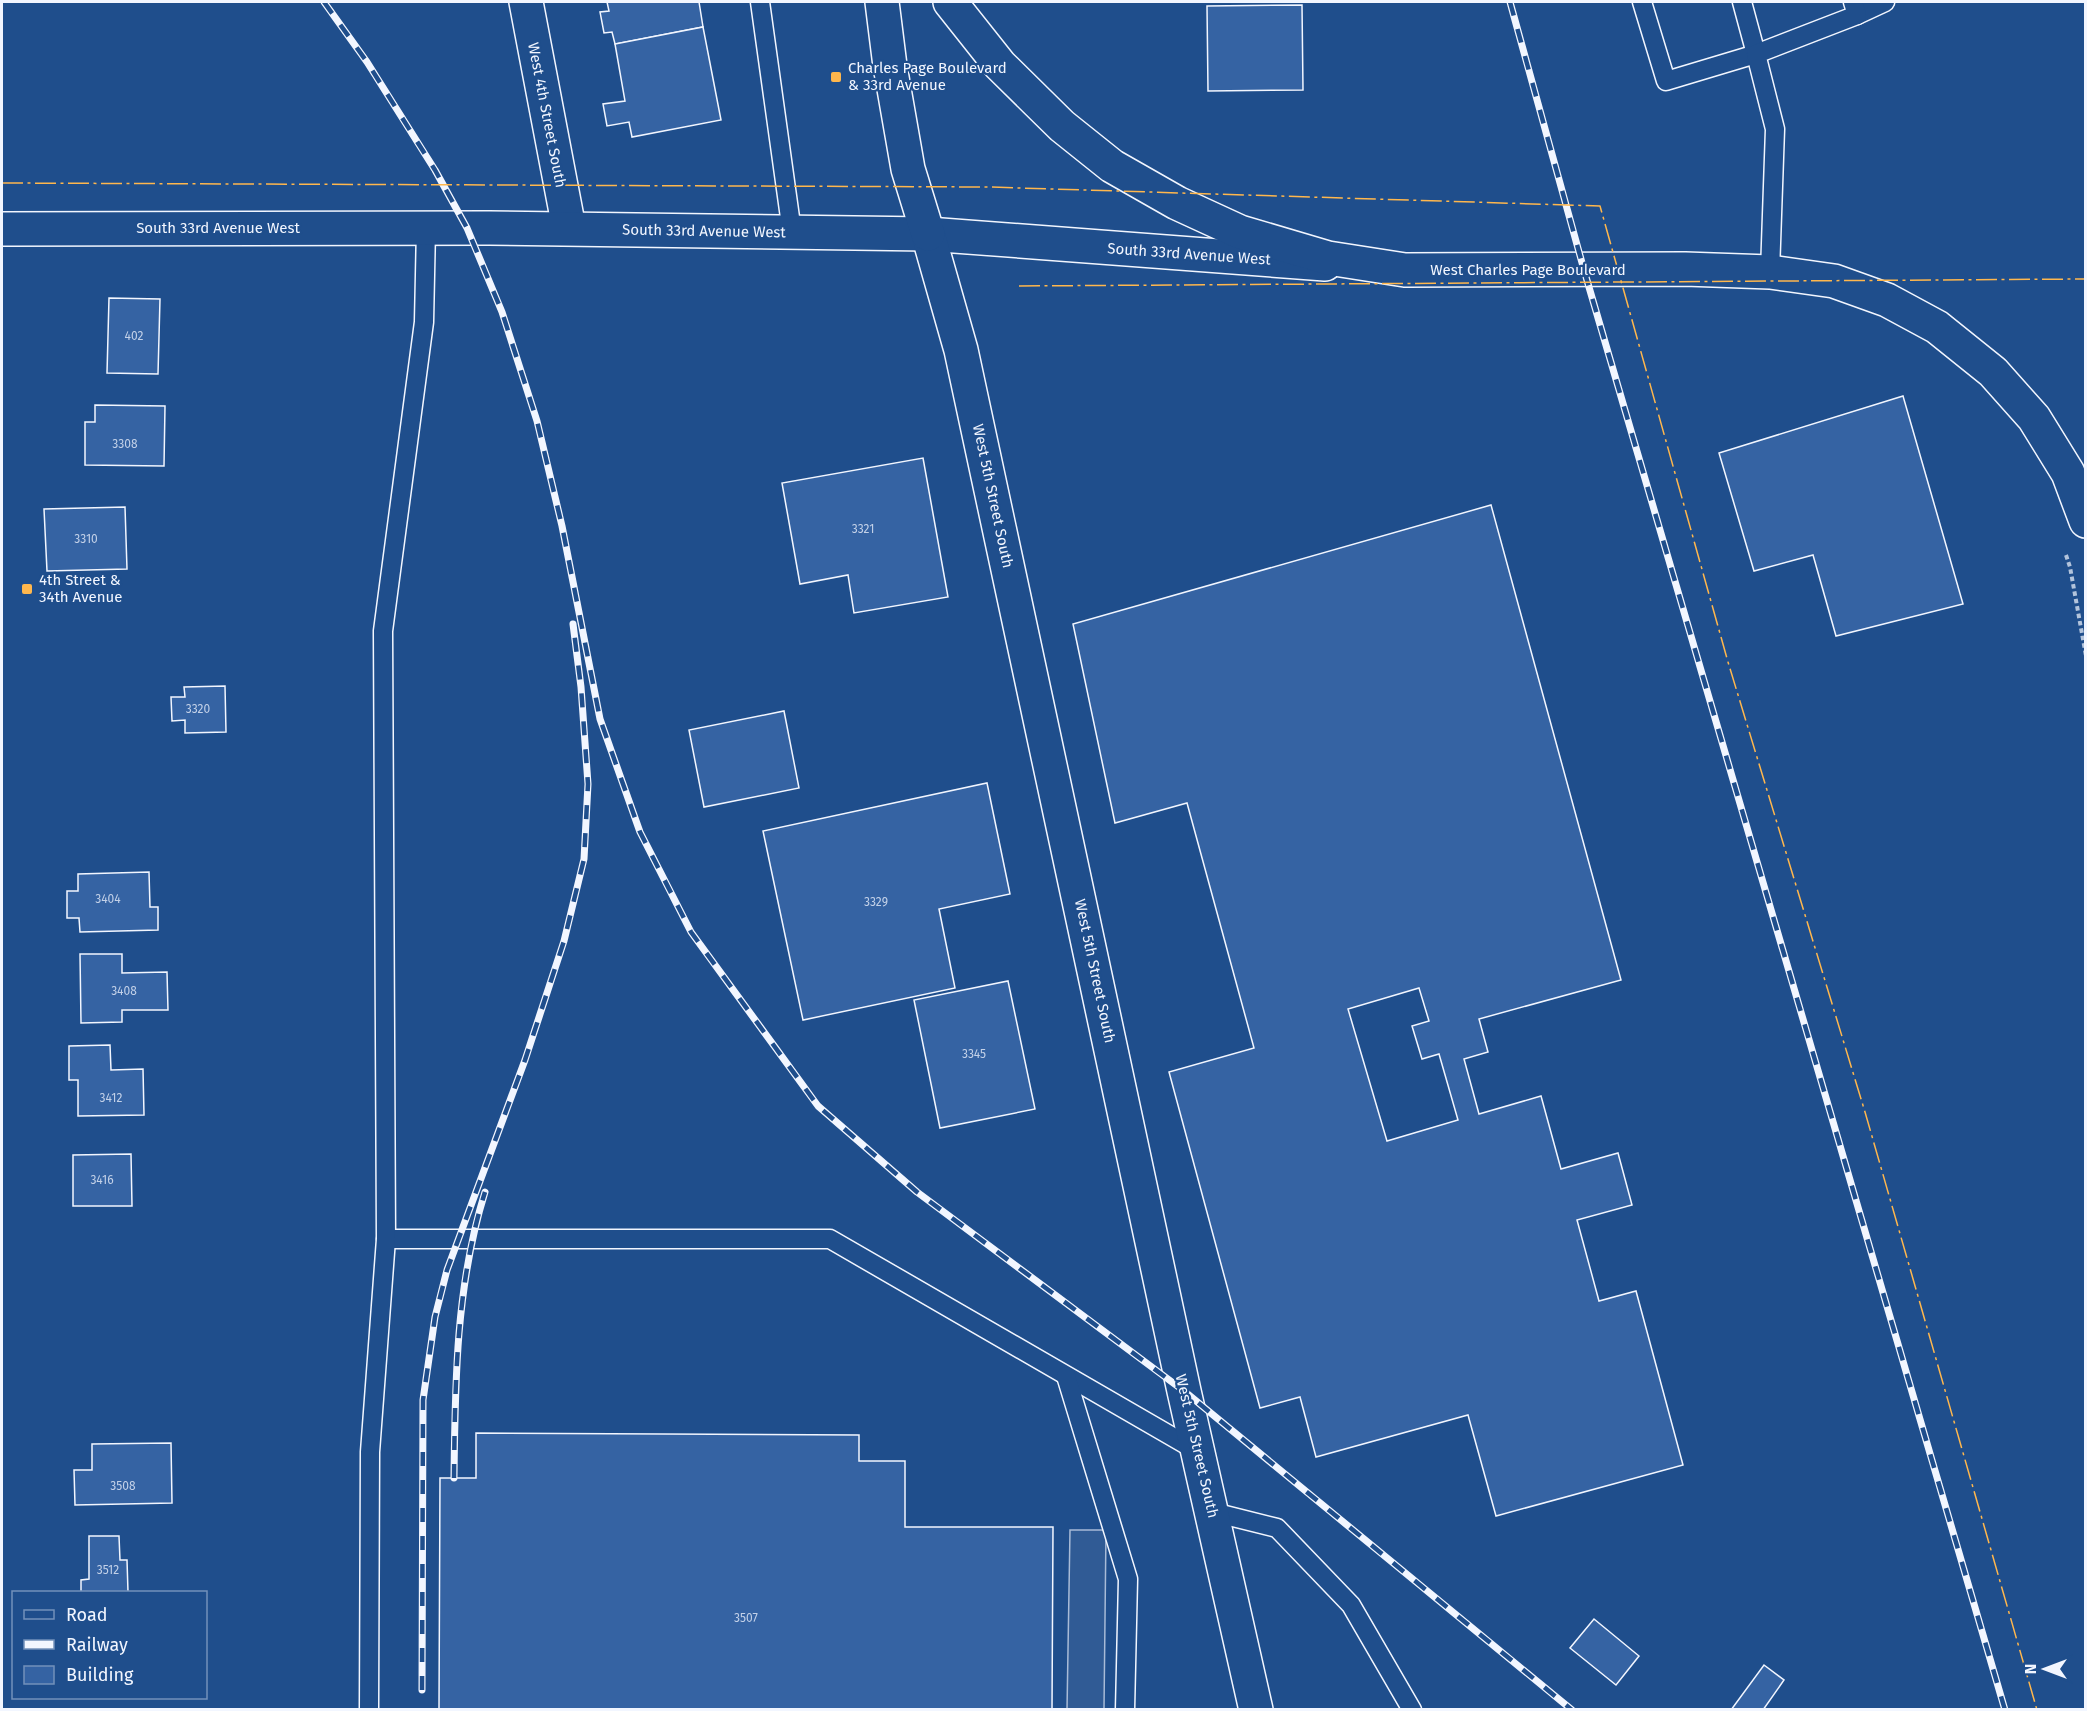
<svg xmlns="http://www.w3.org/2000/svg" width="2087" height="1711" viewBox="0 0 2087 1711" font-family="'Fira Sans',sans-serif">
<rect width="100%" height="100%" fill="#1f4e8c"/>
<!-- parking -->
<path fill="#305b95" stroke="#a8bbd7" stroke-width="1.5" d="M1070,1530H1106L1104,1709L1067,1710Z"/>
<!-- building -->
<g fill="#3563a3" stroke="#f2f6ff" stroke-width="1.5" fill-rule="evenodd">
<path d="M607,2H699L703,27L615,44L612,32L604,33L600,12L609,11Z"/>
<path d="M1302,5L1303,90L1208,91L1207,6Z"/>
<path d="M703,27L721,120L632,137L629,122L607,126L603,104L625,101L615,44Z"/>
<path d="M109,298L160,299L158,374L107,373Z"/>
<path d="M1903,396L1963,604L1836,636L1813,555L1754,571L1719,453Z"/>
<path d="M95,405L165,406L164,466L85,465V422H95Z"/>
<path d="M923,458L948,597L854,613L848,575L800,584L782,483Z"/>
<path d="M1491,505L1621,980L1479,1019L1488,1052L1464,1059L1479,1114L1541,1096L1561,1169L1618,1153L1632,1205L1577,1220L1599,1301L1636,1291L1683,1465L1496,1516L1468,1415L1316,1457L1300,1397L1260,1408L1169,1072L1254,1048L1187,803L1115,823L1073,624ZM1419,988L1429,1021L1412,1026L1422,1059L1439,1054L1458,1120L1387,1141L1348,1009Z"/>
<path d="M125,507L127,569L47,571L44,509Z"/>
<path d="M225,686L226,732L185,733V720L172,721L171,697H185L184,687Z"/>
<path d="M784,711L799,788L704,807L689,730Z"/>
<path d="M987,783L1010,894L939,909L955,988L803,1020L763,831Z"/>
<path d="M149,872L150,907H158V930L80,932L79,918H67V891H78V874Z"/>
<path d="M80,954H122V973L167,972L168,1010H122V1022L81,1023Z"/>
<path d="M1008,981L1035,1109L940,1128L914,1000Z"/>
<path d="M110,1045L111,1070L143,1069L144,1115L78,1116V1080H69V1046Z"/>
<path d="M131,1154L132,1206H73V1155Z"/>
<path d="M476,1433L859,1435V1461H905V1527H1053L1052,1710H439L440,1478H476Z"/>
<path d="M171,1443L172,1503L75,1505L74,1470H92V1444Z"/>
<path d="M89,1536H119L120,1560H127L128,1592H81V1580L89,1579Z"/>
<path d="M1594,1619L1639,1656L1616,1685L1570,1648Z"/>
<path d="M1764,1665L1784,1680L1763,1710H1731Z"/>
</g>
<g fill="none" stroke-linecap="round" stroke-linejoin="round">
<!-- lane casing -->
<g stroke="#f2f6ff" stroke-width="21">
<g id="lane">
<path d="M760,2L792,232"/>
<path d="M1642,2L1666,81L1756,54L1742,2"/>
<path d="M1857,15L1885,2"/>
<path d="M1770,272L1775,129L1756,54L1857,15L1853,2"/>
<path d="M386,1239H830L1197,1451"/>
<path d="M1066,1376L1128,1579L1125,1710"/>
<path d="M1213,1512L1277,1528L1351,1605L1412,1710"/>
<path d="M369,1710L370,1452L386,1239L383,631L424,322L426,228"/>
</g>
</g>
<!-- street casing -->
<g stroke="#f2f6ff" stroke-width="36">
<g id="street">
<path d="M526,2L569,228"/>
<path d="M2,229L489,228L928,234L1325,264"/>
<path d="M928,234L961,350L1184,1391L1256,1710"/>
</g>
</g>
<!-- secondary casing -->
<g stroke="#f2f6ff" stroke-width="36">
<g id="secondary">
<path d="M882,2L890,66L908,169L928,234"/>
<path d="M950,2L1000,65L1062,126L1112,166L1177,203L1240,232L1328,258L1405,270L1685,269L1770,272L1834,281L1887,300L1937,327L1993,372L2034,418L2068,473L2086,521"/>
</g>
</g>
<!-- path -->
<path stroke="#b3c4dc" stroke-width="4" stroke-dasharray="4.5 3" stroke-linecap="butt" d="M2066,555L2070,567L2086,656"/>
<!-- lane -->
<use href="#lane" stroke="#1f4e8c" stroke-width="18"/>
<!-- street -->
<use href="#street" stroke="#1f4e8c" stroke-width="33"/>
<!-- secondary -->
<use href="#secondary" stroke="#1f4e8c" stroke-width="33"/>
<!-- rail casing -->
<g stroke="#f2f6ff" stroke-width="7">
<g id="rail">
<path d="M324,2L367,62L435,170L467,228L502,312L537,421L562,526L600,719L640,832L691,932L818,1106L917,1192L1184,1391L1572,1710"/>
<path d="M1510,2L1584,270L2005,1710"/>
<path d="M454,1478C455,1381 456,1285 485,1192"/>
<path d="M422,1690L423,1400L435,1317L447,1270L525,1060L564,941L584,859L588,784L581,687L573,624"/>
</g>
</g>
<!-- rail -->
<use href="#rail" stroke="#1f4e8c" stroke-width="4.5" stroke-dasharray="14" stroke-linecap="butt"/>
<!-- power -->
<g stroke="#ffb74d" stroke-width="1.5" stroke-dasharray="21 4.5 3 4.5" stroke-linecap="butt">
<path d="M2,183L988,187L1600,206L1728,662L1865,1112L2037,1710"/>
<path d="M1019,286L2086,279"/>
</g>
</g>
<!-- markers -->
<g fill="#ffb74d" stroke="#1f4e8c" stroke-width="2">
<rect x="830" y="71" width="12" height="12" rx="3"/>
<rect x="21" y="583" width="12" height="12" rx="3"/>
</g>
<g text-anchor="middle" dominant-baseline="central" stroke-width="4.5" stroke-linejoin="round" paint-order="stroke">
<!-- number labels -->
<g font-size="12" fill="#c3d1e8">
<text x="134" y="336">402</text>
<text x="125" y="444">3308</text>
<text x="863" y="529">3321</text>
<text x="86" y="539">3310</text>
<text x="198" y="709">3320</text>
<text x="108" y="899">3404</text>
<text x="876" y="902">3329</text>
<text x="124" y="991">3408</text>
<text x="974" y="1054">3345</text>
<text x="111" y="1098">3412</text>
<text x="102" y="1180">3416</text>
<text x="123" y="1486">3508</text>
<text x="108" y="1570">3512</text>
<text x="746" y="1618">3507</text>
</g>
<!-- poi labels -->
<g font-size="15" fill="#f2f6ff" stroke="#1f4e8c" text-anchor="start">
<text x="848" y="68">Charles Page Boulevard<tspan x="848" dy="17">&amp; 33rd Avenue</tspan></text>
<text x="39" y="580">4th Street &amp;<tspan x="39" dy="17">34th Avenue</tspan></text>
</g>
<!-- street labels -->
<g font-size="15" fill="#f2f6ff" stroke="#1f4e8c">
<text transform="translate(547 115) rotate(79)">West 4th Street South</text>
<text x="218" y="228">South 33rd Avenue West</text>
<text transform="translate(704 231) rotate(1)">South 33rd Avenue West</text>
<text transform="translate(1189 254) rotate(4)">South 33rd Avenue West</text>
<text x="1528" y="270">West Charles Page Boulevard</text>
<text transform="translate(993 496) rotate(78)">West 5th Street South</text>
<text transform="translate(1095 971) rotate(78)">West 5th Street South</text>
<text transform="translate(1197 1446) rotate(77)">West 5th Street South</text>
</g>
</g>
<!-- border -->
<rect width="2087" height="1711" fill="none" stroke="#f2f6ff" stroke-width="6"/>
<!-- legend -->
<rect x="12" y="1591" width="195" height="108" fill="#1f4e8c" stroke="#7391ba" stroke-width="1.5"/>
<rect x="24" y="1610" width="30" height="9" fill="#1f4e8c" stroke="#7391ba" stroke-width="1.5"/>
<text x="66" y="1621" font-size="18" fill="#f2f6ff">Road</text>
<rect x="24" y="1640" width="30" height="9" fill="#f2f6ff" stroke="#7391ba" stroke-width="1.5"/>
<text x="66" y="1651" font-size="18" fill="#f2f6ff">Railway</text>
<rect x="24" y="1666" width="30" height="18" fill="#3563a3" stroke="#7391ba" stroke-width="1.5"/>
<text x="66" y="1681" font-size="18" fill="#f2f6ff">Building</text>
<!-- north arrow -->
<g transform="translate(2045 1669) rotate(270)" stroke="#1f4e8c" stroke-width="4.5" paint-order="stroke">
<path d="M0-4.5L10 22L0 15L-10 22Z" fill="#f2f6ff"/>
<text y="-9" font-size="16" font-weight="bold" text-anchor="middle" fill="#f2f6ff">N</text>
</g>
</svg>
